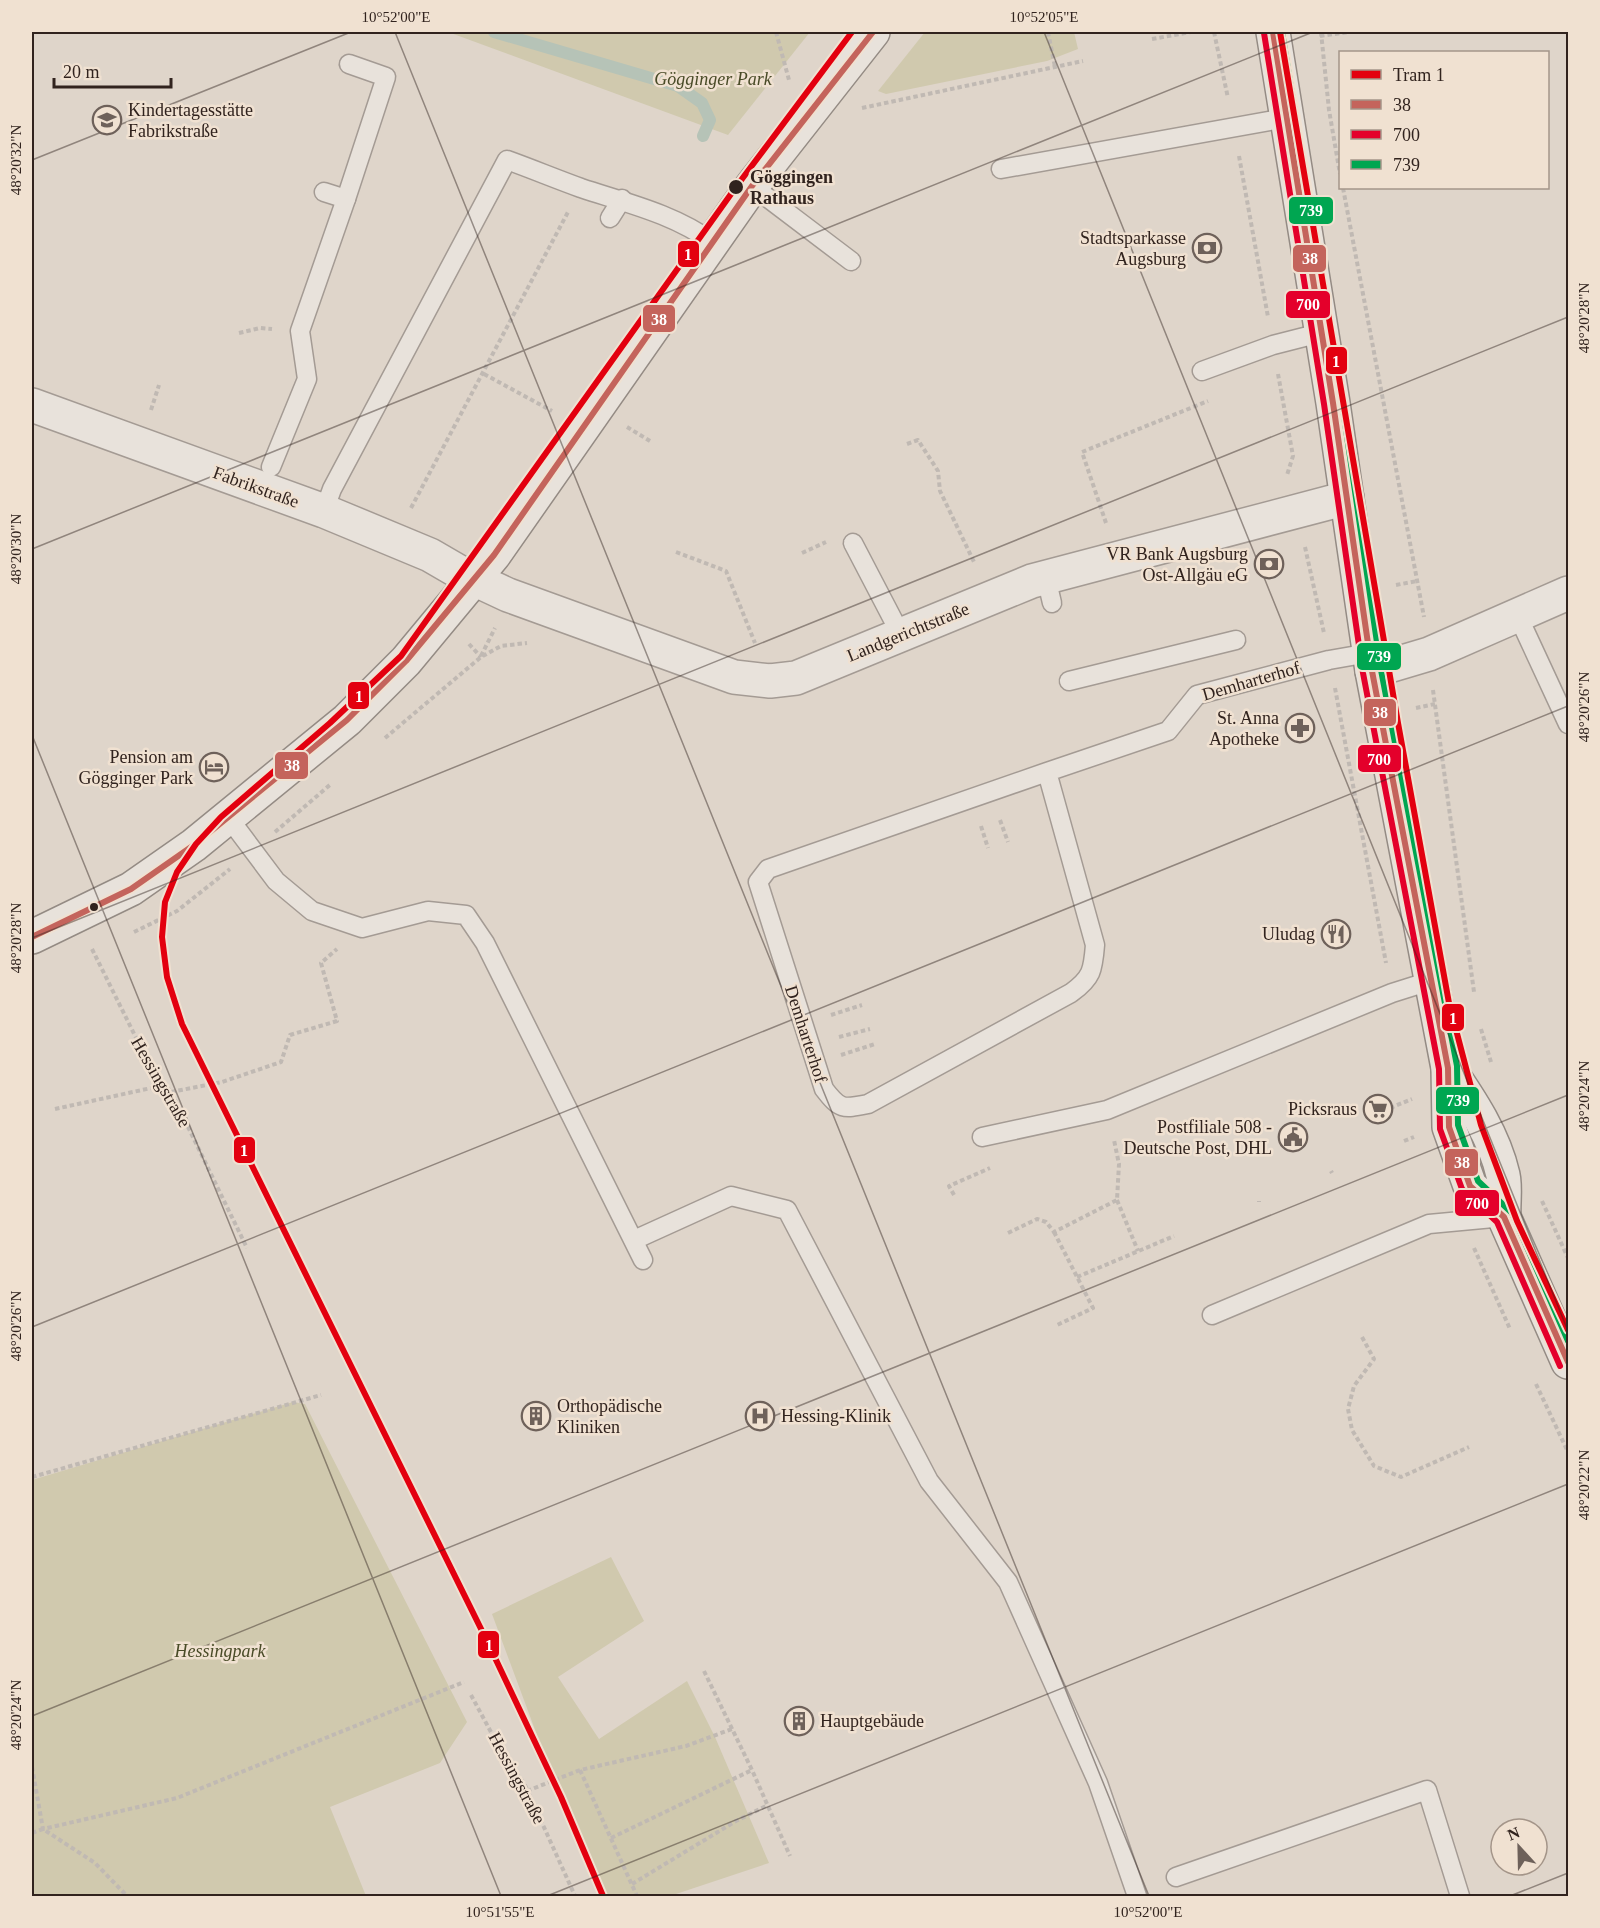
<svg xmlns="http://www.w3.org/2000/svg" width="1600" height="1928" viewBox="0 0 1600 1928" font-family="'Times New Roman',serif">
<rect width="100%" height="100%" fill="#dfd5ca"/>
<!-- green -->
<g fill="#d0c9ae">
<path d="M448,32H810L728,135Z"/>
<path d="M925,32H1074L1078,49L1047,61L886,94L878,91Z"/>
<path d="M293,1402L305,1404L467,1722L440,1763L330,1807L366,1896H32V1480Z"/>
<path d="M611,1557L644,1621L558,1677L599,1739L687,1681L715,1737L769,1863L670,1896H607L562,1791L554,1781L492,1614Z"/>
</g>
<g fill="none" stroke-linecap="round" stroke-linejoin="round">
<!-- stream -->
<path stroke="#b6c3b7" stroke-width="12" d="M494,32L678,86L702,103L710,120L703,136"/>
<!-- lane casing -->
<g stroke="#a49b94" stroke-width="21">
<g id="lane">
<path d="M1001,169L1286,118"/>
<path d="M752,186L851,261"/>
<path d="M346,199L386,77L349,64"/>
<path d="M610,218L622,199"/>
<path d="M1202,371L1273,345L1320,333"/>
<path d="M271,467L307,379L300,331L346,199L324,192"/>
<path d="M324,511L332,489L507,160C532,169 556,179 581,188C626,203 674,214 712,242"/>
<path d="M853,543L901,635"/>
<path d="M1046,577L1052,603"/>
<path d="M1518,616L1568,724"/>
<path d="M1069,681L1236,640"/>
<path d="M1047,772L768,869L758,882L824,1089C840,1110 843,1109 868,1104L1071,993C1092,978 1093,970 1095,945L1047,772L1168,731L1197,695L1329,660L1369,653"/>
<path d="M228,817L276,881L312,911L362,928L428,911L466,915L485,943L643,1260"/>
<path d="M982,1137L1107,1110L1392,993L1430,981"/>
<path d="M634,1240L731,1196L787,1210L929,1481L1008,1582L1098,1783L1137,1896"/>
<path d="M1212,1315L1429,1224L1504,1217"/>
<path d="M1176,1877L1427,1790L1460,1896"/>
</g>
</g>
<!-- street casing -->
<g stroke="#a49b94" stroke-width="36">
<g id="street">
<path d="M32,405L324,511L430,555L461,573L508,595L734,677L770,681L796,678L1032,581L1347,498"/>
<path d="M1372,671L1429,654L1568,593"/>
</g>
</g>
<!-- secondary casing -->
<g stroke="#948b84" stroke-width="36">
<g id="secondary">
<path d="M1273,32L1333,403L1372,671L1448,1068L1449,1127L1470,1186L1504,1217L1568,1362"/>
<path d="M32,937L131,889L194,845L347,720L406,661L494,555L752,186L873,32"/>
<path d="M1448,1068C1471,1101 1494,1136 1503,1175C1506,1188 1503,1204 1504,1217"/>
</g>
</g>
<!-- path -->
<g stroke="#c0b9b3" stroke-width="4" stroke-dasharray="4.5 3" stroke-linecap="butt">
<path d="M776,32L789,80"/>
<path d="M1048,32L1055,67"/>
<path d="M1214,32L1228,98"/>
<path d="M1321,32L1329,110L1340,174"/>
<path d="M1320,36L1349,32"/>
<path d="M1152,39L1191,32"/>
<path d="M862,108L1083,61"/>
<path d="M1239,156L1268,317"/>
<path d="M1343,188L1424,617"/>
<path d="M239,333L260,328L272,329"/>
<path d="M484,374L552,411"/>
<path d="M1278,374L1293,456L1287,475"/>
<path d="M151,410L159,385"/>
<path d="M627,427L650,441"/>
<path d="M907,444L918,440L938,471L940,491L975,564"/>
<path d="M411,508L568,212"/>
<path d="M1106,523L1082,452L1208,401"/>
<path d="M1305,547L1324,633"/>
<path d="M676,552L726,571L755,643"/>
<path d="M802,553L826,542"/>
<path d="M1396,585L1417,581"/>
<path d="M469,644L481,657"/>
<path d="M481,656L495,628"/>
<path d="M1335,688L1386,963"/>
<path d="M1433,690L1474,992"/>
<path d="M1416,708L1435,704"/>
<path d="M385,738L481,657L501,646L527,643"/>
<path d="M1000,820L1008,842"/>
<path d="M981,826L988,848"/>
<path d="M275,832L331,784"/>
<path d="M134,932L177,911L230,869"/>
<path d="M92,949L150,1066L171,1092L247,1248"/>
<path d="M831,1015L862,1005"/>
<path d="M1481,1029L1491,1062"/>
<path d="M839,1037L870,1029"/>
<path d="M841,1055L875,1044"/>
<path d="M171,1092L222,1082L281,1062L290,1035L337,1021L321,963L337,949"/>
<path d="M1390,1108L1412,1099"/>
<path d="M55,1109L165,1085"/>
<path d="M1404,1141L1414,1137"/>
<path d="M1331,1171L1332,1173"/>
<path d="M954,1195L949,1186L990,1168"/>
<path d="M1117,1200L1138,1251"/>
<path d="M1259,1201V1202"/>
<path d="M1542,1201L1568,1258"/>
<path d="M1054,1232L1093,1308L1055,1326"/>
<path d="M1008,1233L1037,1219L1046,1222L1054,1232L1117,1200L1119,1164L1114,1140"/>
<path d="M1474,1248L1510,1329"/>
<path d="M1077,1277L1174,1236"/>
<path d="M1362,1337L1374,1359L1354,1386L1348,1409L1352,1430L1374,1466L1401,1477L1469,1447"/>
<path d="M1536,1384L1568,1452"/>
<path d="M32,1477L321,1395"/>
<path d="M704,1671L752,1770L790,1856"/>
<path d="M471,1695L506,1760L524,1783L575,1896"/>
<path d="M32,1767L43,1829L177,1798L464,1682"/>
<path d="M580,1770L637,1896"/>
<path d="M527,1791L580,1770L686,1746L732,1729"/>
<path d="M32,1833L43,1829L95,1863L127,1896"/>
<path d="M611,1838L752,1770"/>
<path d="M632,1884L736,1821L768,1805"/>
</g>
<!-- lane -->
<use href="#lane" stroke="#e8e2db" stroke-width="18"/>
<!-- street -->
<use href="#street" stroke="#e8e2db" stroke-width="33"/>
<!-- secondary -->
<use href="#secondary" stroke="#e8e2db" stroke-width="33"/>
<!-- bus-1 casing -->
<g stroke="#f0e1d1" stroke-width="10">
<g id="bus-1">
<path d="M1273,32L1333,403L1372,671L1448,1068L1449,1127L1470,1186L1504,1217L1568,1362"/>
<path d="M32,937L131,889L194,845L347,720L406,661L494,555L752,186L873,32"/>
</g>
</g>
<!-- bus-2 casing -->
<g stroke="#f0e1d1" stroke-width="10">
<path id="bus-2" d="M1264,33L1324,404L1363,673L1439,1069L1440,1129L1462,1189L1497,1222L1560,1366"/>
</g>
<!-- bus-3 casing -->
<g stroke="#f0e1d1" stroke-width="10">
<path id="bus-3" d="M1282,32L1342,402L1381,670L1457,1066L1458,1125L1478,1181L1512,1213L1568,1341"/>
</g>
<!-- bus-1 -->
<use href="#bus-1" stroke="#c4645c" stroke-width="6"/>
<!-- bus-2 -->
<use href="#bus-2" stroke="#e4002b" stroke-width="6"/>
<!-- bus-3 -->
<use href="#bus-3" stroke="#00a651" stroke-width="6"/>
<!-- tram-1 casing -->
<g stroke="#f0e1d1" stroke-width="10">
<g id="tram-1">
<path d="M1280,32L1398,723L1449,1003L1481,1125L1517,1221L1568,1330"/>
<path d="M603,1896L561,1797L488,1643L182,1024L167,977L162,937L165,902L177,872L196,844L221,817L330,723L401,656L736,187L852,32"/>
</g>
</g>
<!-- tram-1 -->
<use href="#tram-1" stroke="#e3000f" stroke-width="6"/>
</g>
<!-- ticks -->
<path fill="none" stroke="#31231e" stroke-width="1.5" stroke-opacity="0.45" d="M395,32L1149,1896M1044,32L1568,1331M32,160L351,32M32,549L1313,32M32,735L501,1896M32,938L1568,317M32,1327L1568,706M32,1716L1568,1095M547,1896L1568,1484M1510,1896L1568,1873"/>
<!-- icons -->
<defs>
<g id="school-ring" transform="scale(1.5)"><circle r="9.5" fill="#f0e1d1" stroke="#6e615a" stroke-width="1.5"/><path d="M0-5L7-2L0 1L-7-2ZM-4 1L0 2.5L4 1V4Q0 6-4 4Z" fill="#6e615a"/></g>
<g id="bank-ring" transform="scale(1.5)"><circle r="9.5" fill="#f0e1d1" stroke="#6e615a" stroke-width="1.5"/><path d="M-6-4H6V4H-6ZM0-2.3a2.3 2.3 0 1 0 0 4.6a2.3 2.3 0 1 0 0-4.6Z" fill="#6e615a"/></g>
<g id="pharmacy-ring" transform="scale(1.5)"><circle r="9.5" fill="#f0e1d1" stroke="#6e615a" stroke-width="1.5"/><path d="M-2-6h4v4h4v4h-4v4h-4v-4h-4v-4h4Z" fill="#6e615a"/></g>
<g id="hotel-ring" transform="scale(1.5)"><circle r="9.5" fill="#f0e1d1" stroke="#6e615a" stroke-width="1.5"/><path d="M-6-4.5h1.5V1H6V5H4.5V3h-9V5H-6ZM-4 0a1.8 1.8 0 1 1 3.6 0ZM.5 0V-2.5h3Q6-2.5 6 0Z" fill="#6e615a"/></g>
<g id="restaurant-ring" transform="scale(1.5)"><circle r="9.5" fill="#f0e1d1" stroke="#6e615a" stroke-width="1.5"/><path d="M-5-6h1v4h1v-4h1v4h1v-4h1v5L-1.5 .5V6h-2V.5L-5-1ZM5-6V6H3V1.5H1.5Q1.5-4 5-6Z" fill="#6e615a"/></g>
<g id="supermarket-ring" transform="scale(1.5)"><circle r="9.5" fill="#f0e1d1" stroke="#6e615a" stroke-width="1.5"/><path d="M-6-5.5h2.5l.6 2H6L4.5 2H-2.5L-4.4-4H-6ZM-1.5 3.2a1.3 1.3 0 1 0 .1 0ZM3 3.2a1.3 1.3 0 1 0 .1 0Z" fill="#6e615a"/></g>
<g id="civic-ring" transform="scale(1.5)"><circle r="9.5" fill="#f0e1d1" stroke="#6e615a" stroke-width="1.5"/><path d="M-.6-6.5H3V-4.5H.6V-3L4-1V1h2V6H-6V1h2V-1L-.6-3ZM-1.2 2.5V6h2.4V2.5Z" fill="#6e615a"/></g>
<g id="building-ring" transform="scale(1.5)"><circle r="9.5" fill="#f0e1d1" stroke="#6e615a" stroke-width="1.5"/><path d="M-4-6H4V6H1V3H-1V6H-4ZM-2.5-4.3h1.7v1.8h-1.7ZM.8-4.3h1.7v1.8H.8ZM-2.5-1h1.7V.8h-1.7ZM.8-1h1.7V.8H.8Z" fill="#6e615a"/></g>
<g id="hospital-ring" transform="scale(1.5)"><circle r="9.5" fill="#f0e1d1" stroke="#6e615a" stroke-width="1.5"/><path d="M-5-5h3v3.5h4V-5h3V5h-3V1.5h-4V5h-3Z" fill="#6e615a"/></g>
</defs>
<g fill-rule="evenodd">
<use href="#school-ring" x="107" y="120"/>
<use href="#bank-ring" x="1207" y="248"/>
<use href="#bank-ring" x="1269" y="564"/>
<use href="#pharmacy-ring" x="1300" y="728"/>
<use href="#hotel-ring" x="214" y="767"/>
<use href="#restaurant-ring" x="1336" y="934"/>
<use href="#supermarket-ring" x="1378" y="1109"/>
<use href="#civic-ring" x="1293" y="1137"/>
<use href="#building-ring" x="536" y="1416"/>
<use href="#hospital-ring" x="760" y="1416"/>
<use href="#building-ring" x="799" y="1721"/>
</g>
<!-- markers -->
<g fill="#31231e" stroke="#f0e1d1" stroke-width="2">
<circle cx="736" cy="187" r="8"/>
<circle cx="94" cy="907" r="5"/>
</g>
<g text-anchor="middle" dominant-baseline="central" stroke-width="5" stroke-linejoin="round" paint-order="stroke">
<!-- park labels -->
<g font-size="18" font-style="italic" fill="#494b27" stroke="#f0e1d1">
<text x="713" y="79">Gögginger Park</text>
<text x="220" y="1651">Hessingpark</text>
</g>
<!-- poi labels -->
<g font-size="18" fill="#31231e" stroke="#f0e1d1" text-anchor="end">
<text x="128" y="110" text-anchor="start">Kindertagesstätte<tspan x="128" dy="21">Fabrikstraße</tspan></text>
<text x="1186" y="238">Stadtsparkasse<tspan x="1186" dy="21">Augsburg</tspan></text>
<text x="1248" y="554">VR Bank Augsburg<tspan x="1248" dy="21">Ost-Allgäu eG</tspan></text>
<text x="1279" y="718">St. Anna<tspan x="1279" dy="21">Apotheke</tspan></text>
<text x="193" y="757">Pension am<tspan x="193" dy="21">Gögginger Park</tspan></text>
<text x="1315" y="934">Uludag</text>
<text x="1357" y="1109">Picksraus</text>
<text x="1272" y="1127">Postfiliale 508 -<tspan x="1272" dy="21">Deutsche Post, DHL</tspan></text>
<text x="557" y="1406" text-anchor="start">Orthopädische<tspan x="557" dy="21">Kliniken</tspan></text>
<text x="781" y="1416" text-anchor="start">Hessing-Klinik</text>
<text x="820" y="1721" text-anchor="start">Hauptgebäude</text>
</g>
<!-- stop labels -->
<g font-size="18" font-weight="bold" fill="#31231e" stroke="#f0e1d1" text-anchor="start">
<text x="750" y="177">Göggingen<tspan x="750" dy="21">Rathaus</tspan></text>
</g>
<!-- street labels -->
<g font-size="18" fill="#31231e" stroke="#f0e1d1">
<text transform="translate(256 487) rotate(20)">Fabrikstraße</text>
<text transform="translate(908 632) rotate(-22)">Landgerichtstraße</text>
<text transform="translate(1251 681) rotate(-16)">Demharterhof</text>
<text transform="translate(806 1034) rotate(72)">Demharterhof</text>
<text transform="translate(161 1082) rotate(60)">Hessingstraße</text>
<text transform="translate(517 1778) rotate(62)">Hessingstraße</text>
</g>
</g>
<g stroke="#f0e1d1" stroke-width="2">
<rect x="1288" y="196" width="46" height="29" rx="6" fill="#00a651"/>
<rect x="677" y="240" width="23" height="28" rx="6" fill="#e3000f"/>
<rect x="1292" y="244" width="35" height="29" rx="6" fill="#c4645c"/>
<rect x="1285" y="290" width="46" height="29" rx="6" fill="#e4002b"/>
<rect x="642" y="304" width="34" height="29" rx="6" fill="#c4645c"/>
<rect x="1325" y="346" width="23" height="29" rx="6" fill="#e3000f"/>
<rect x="1356" y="642" width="46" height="29" rx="6" fill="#00a651"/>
<rect x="347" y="681" width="23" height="29" rx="6" fill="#e3000f"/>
<rect x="1363" y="698" width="34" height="29" rx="6" fill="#c4645c"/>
<rect x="1357" y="744" width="45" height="29" rx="6" fill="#e4002b"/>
<rect x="274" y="751" width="35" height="29" rx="6" fill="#c4645c"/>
<rect x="1441" y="1003" width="24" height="29" rx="6" fill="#e3000f"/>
<rect x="1435" y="1086" width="45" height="29" rx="6" fill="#00a651"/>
<rect x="233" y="1136" width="23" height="28" rx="6" fill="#e3000f"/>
<rect x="1444" y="1148" width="35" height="29" rx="6" fill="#c4645c"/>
<rect x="1454" y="1189" width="46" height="28" rx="6" fill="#e4002b"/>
<rect x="477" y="1630" width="23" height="29" rx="6" fill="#e3000f"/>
</g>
<g font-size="16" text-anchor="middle" font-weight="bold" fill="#fff">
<text x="1311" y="216">739</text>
<text x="688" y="260">1</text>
<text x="1310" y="264">38</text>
<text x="1308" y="310">700</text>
<text x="659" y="325">38</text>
<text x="1336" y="367">1</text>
<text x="1379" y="662">739</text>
<text x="359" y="702">1</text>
<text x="1380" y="718">38</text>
<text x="1379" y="765">700</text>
<text x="292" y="771">38</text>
<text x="1453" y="1024">1</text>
<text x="1458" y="1106">739</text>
<text x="244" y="1156">1</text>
<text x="1462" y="1168">38</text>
<text x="1477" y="1209">700</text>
<text x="489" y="1651">1</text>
</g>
<!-- border -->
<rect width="1600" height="1928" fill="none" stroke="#f0e1d1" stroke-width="66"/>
<!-- legend -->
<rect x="1339" y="51" width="210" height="138" fill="#f0e1d1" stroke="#a49589" stroke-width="1.5"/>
<rect x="1351" y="70" width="30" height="9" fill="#e3000f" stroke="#a49589" stroke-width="1.5"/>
<text x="1393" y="81" font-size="18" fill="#31231e">Tram 1</text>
<rect x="1351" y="100" width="30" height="9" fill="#c4645c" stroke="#a49589" stroke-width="1.5"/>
<text x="1393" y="111" font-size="18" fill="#31231e">38</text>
<rect x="1351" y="130" width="30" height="9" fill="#e4002b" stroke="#a49589" stroke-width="1.5"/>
<text x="1393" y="141" font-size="18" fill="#31231e">700</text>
<rect x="1351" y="160" width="30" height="9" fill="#00a651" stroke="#a49589" stroke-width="1.5"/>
<text x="1393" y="171" font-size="18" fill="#31231e">739</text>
<!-- north arrow -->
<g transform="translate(1519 1847) rotate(338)"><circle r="28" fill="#f0e1d1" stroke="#a49589" stroke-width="1.5"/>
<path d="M0-4.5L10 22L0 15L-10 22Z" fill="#6e615a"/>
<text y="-9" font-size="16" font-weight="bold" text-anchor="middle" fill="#31231e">N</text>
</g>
<!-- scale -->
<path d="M54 78v9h117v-9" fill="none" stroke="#31231e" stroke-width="3"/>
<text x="63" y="78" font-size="18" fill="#31231e" stroke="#f0e1d1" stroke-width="4.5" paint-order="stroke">20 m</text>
<rect x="33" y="33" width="1534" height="1862" fill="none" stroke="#31231e" stroke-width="2"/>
<g font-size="15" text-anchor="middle" fill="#31231e">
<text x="396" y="22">10°52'00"E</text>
<text x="1044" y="22">10°52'05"E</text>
<text transform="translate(16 160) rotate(-90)" y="5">48°20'32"N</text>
<text transform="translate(1584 318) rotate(-90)" y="5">48°20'28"N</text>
<text transform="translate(16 549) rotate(-90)" y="5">48°20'30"N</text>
<text transform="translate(1584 707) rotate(-90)" y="5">48°20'26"N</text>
<text transform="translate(16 938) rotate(-90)" y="5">48°20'28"N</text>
<text transform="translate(1584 1096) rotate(-90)" y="5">48°20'24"N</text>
<text transform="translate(16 1326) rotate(-90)" y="5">48°20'26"N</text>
<text transform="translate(1584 1485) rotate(-90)" y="5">48°20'22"N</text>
<text transform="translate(16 1715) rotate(-90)" y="5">48°20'24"N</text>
<text x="500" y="1917">10°51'55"E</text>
<text x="1148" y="1917">10°52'00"E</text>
</g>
</svg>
